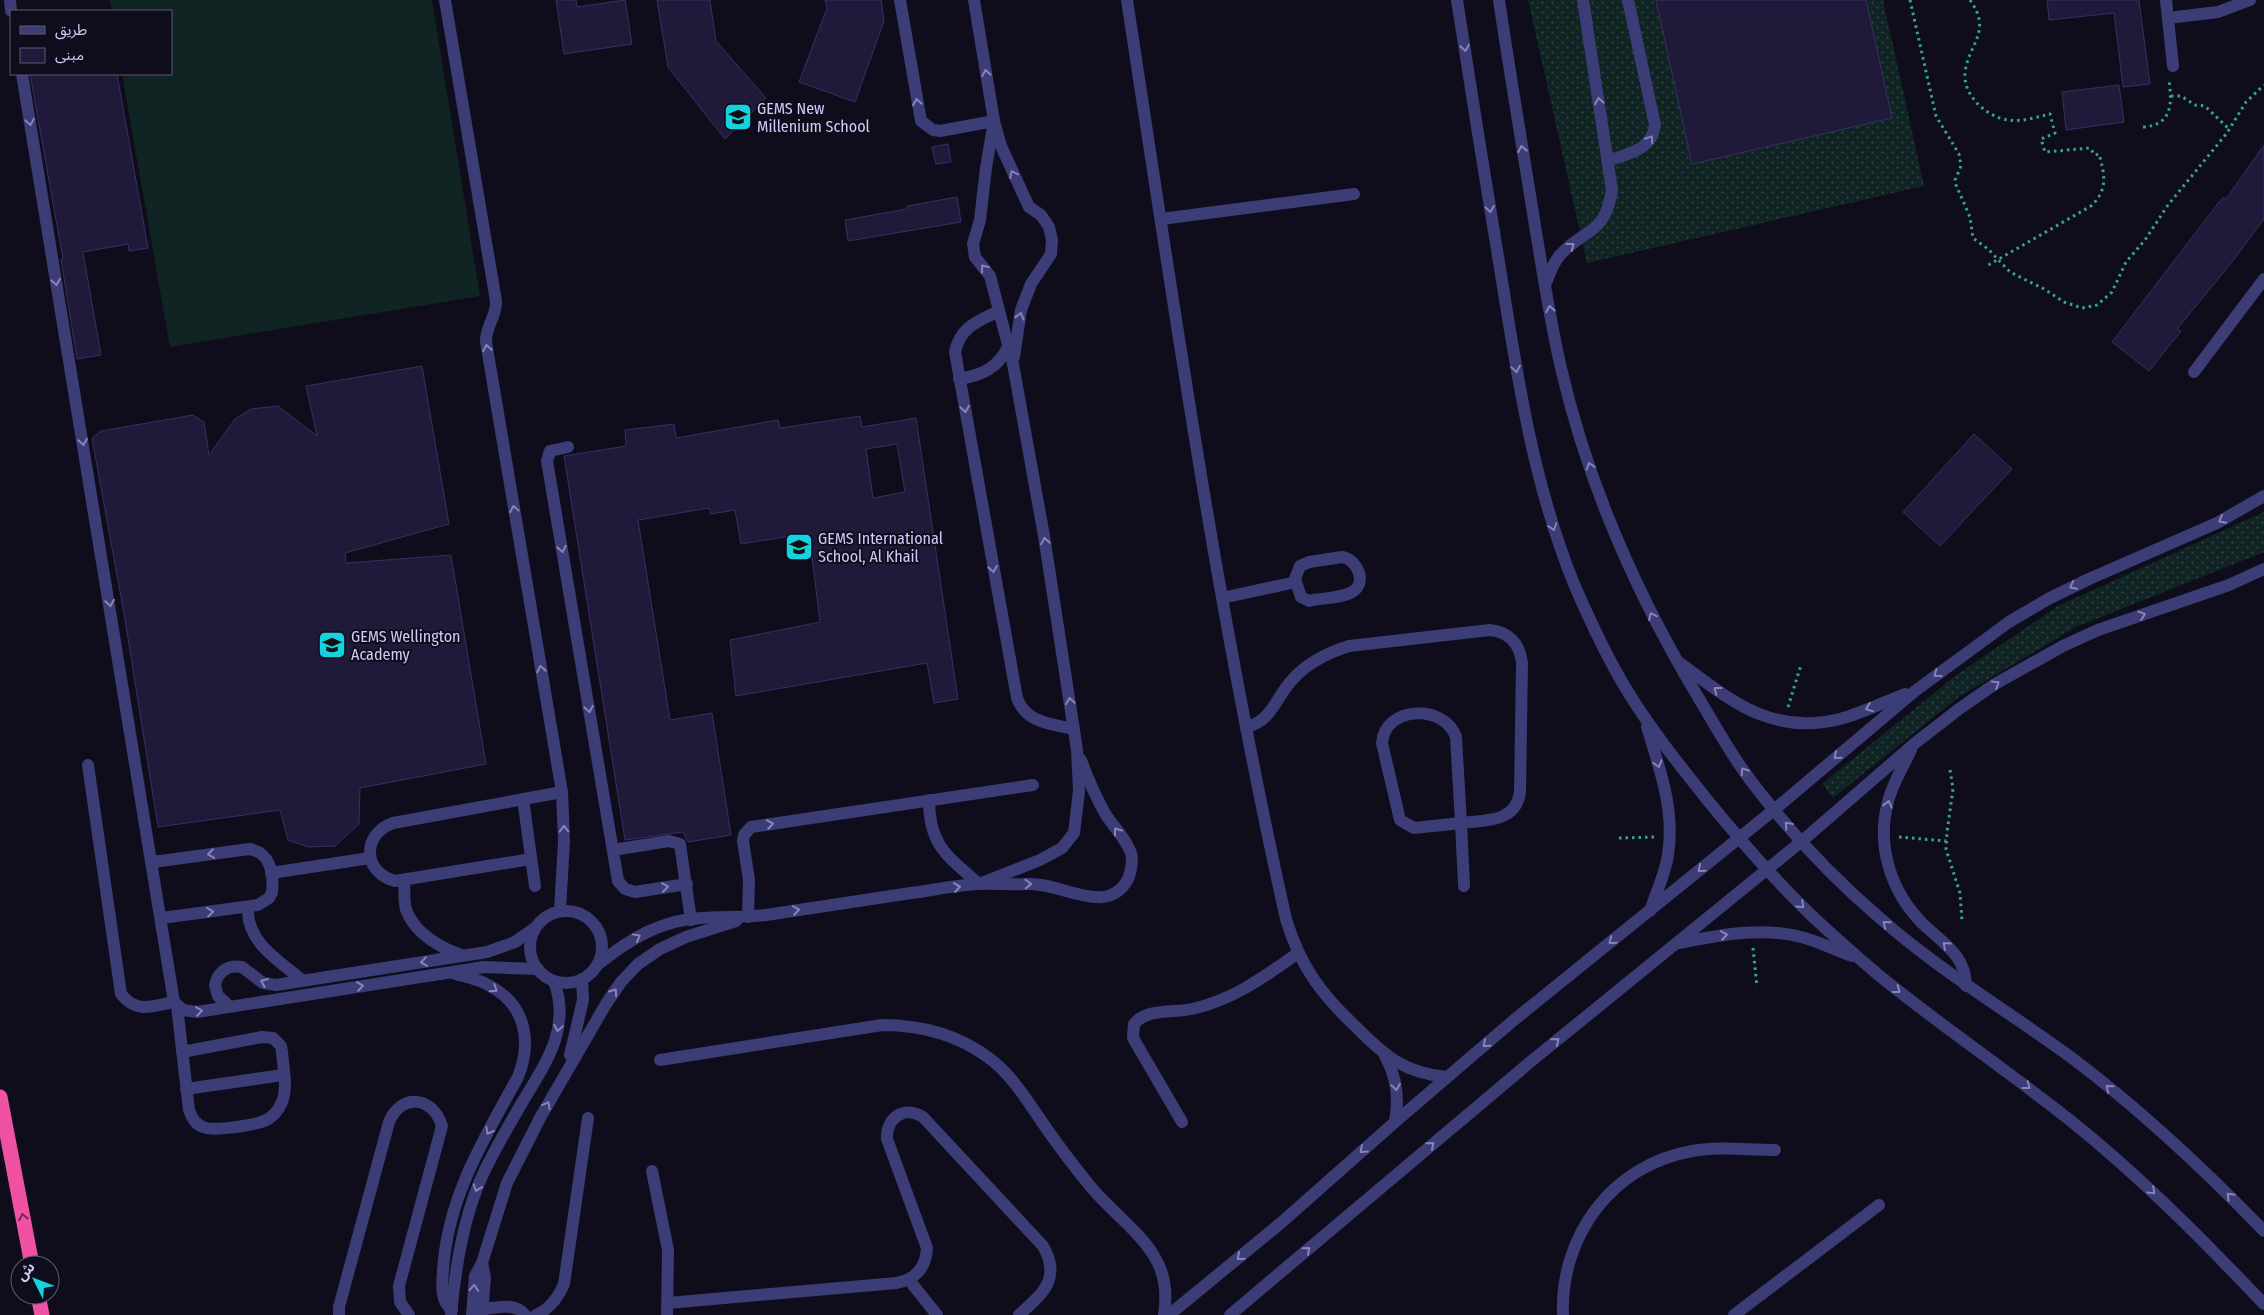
<svg xmlns="http://www.w3.org/2000/svg" width="2264" height="1315" viewBox="0 0 2264 1315" font-family="'Fira Sans Condensed','Noto Sans Arabic',sans-serif">
<defs>
<pattern id="grass-dots" width="8" height="8" patternUnits="userSpaceOnUse" patternTransform="scale(1.25)"><rect width="8" height="8" fill="#102423"/><path d="M2 2h.1M6 6h.1" fill="none" stroke="#324244" stroke-width="1.8" stroke-linecap="round"/></pattern>
</defs>
<rect width="100%" height="100%" fill="#0f0d1b"/>
<!-- grass -->
<g fill="url(#grass-dots)">
<path d="M1528,0H1883L1924,186L1587,263Z"/>
<path d="M2264,512V552L2076,627L1960,696L1833,798L1822,784L1955,676L2058,606Z"/>
</g>
<!-- pitch -->
<path fill="#102423" d="M110,0H432L480,296L170,347L122,74H171V11H112Z"/>
<!-- building -->
<g fill="#201a3a" stroke="#372f64" fill-rule="evenodd">
<path d="M556,0H576L577,7L625,0L632,44L564,54Z"/>
<path d="M657,0H710L716,41L766,98L725,139L668,67Z"/>
<path d="M825,0H881L884,21L855,102L799,82L827,8Z"/>
<path d="M1656,0H1866L1892,118L1692,164Z"/>
<path d="M2047,0H2139L2150,84L2123,87L2114,13L2049,20Z"/>
<path d="M30,74H117L148,248L129,251L128,244L83,252L101,355L77,359L61,259H63Z"/>
<path d="M2119,85L2124,122L2066,130L2062,92Z"/>
<path d="M948,144L951,162L936,164L932,147Z"/>
<path d="M2264,145V219L2232,262L2177,329L2181,331L2149,371L2112,342L2223,197L2226,199Z"/>
<path d="M957,197L961,222L848,241L845,220L907,209V206Z"/>
<path d="M422,366L449,524L345,553L346,563L451,555L486,764L360,788L359,824L335,846L308,847L288,840L280,810L158,827L125,619L92,438L101,431L193,415L204,422L209,455L235,419L251,409L278,406L317,436L306,386Z"/>
<path d="M860,416L862,427L916,418L958,699L934,703L927,663L736,696L730,640L820,622L809,533L741,544L735,510L711,514L709,508L638,520L670,720L712,713L731,835L688,842L683,832L625,840L564,456L626,446L625,430L674,424L676,438L778,420L780,428ZM897,444L905,492L873,498L866,449Z"/>
<path d="M1974,434L2012,469L1940,546L1903,512Z"/>
</g>
<g fill="none" stroke-linecap="round" stroke-linejoin="round">
<!-- path -->
<g stroke="#37a398" stroke-width="3" stroke-dasharray="2.5 4" stroke-linecap="butt">
<path d="M1910,0L1936,116L1959,154L1961,166L1955,180L1956,185L1970,217L1973,238L1988,249L2010,272L2044,289L2064,302L2082,308L2097,305L2112,292L2126,262L2145,240L2168,205L2227,133L2246,102L2264,85"/>
<path d="M1970,0C1993,32 1968,44 1965,73C1963,96 1987,117 2008,120C2022,122 2037,117 2050,114L2055,133L2041,139L2045,152L2090,148L2095,155L2099,154C2105,175 2108,190 2091,206L1985,267"/>
<path d="M2171,96H2181L2195,105L2205,106L2229,129"/>
<path d="M2143,127C2173,125 2172,103 2169,80"/>
<path d="M1788,707L1801,665"/>
<path d="M1950,770L1953,789L1947,832L1946,849L1960,893L1962,921"/>
<path d="M1899,837L1946,841"/>
<path d="M1619,838L1655,837"/>
<path d="M1753,948L1757,987"/>
</g>
<!-- minor -->
<g stroke="#3c3c76" stroke-width="12">
<path d="M10,0L11,11"/>
<path d="M445,0L496,301C497,316 485,327 486,342L562,792L564,841L560,911"/>
<path d="M900,0L921,121L933,130L940,131L994,121"/>
<path d="M974,0L994,121L1001,146L1029,207L1041,215L1049,227L1052,240L1051,254L1031,284L1021,310L1014,357"/>
<path d="M1127,0C1174,307 1218,616 1286,919C1300,966 1321,994 1356,1027C1385,1056 1404,1073 1447,1077"/>
<path d="M1457,0C1472,96 1487,191 1503,287C1519,388 1535,488 1574,584C1590,621 1607,658 1628,692C1652,731 1681,767 1709,802C1745,846 1782,889 1824,927C1846,947 1868,967 1891,985C1950,1032 2012,1074 2071,1121C2141,1177 2203,1240 2264,1304"/>
<path d="M1499,0C1510,75 1523,150 1535,226C1543,273 1550,321 1561,368C1588,485 1637,595 1698,697C1715,725 1731,755 1751,781C1789,831 1833,878 1881,919C1940,971 2008,1011 2072,1058C2141,1110 2204,1169 2264,1231"/>
<path d="M2166,0L2173,66"/>
<path d="M2168,18L2218,12L2250,0"/>
<path d="M22,74L174,1002L183,1010L197,1012L484,967L538,969"/>
<path d="M1608,161C1629,153 1652,150 1655,125L1628,0"/>
<path d="M1161,219L1354,194"/>
<path d="M1546,283C1550,273 1553,263 1560,255C1584,228 1605,236 1612,190L1583,0"/>
<path d="M999,311C978,321 960,327 955,352L1017,698C1026,723 1051,724 1074,729"/>
<path d="M2194,372L2264,279"/>
<path d="M959,379C982,375 997,369 1008,347"/>
<path d="M568,447L550,451L547,461L618,881L625,889L635,892L687,884"/>
<path d="M1342,557C1357,559 1368,583 1352,592C1342,598 1325,598 1313,600L1309,601L1301,597L1295,579L1300,566L1309,562Z"/>
<path d="M1222,598L1296,582"/>
<path d="M1680,663C1731,701 1772,736 1840,719C1862,713 1884,702 1905,694"/>
<path d="M1246,727C1273,721 1276,696 1293,679C1308,662 1327,653 1349,646L1490,630C1509,632 1520,644 1522,663L1520,792C1516,823 1485,820 1461,823L1456,737C1445,704 1385,705 1382,743L1400,820L1414,828L1461,823L1464,886"/>
<path d="M1647,727C1660,770 1675,810 1668,855C1665,874 1656,893 1650,911"/>
<path d="M1911,750C1903,767 1892,784 1888,802C1876,846 1891,892 1923,924C1943,943 1966,956 1966,986"/>
<path d="M88,765L121,994C137,1014 152,1006 174,1002"/>
<path d="M523,799L535,886"/>
<path d="M929,800C929,845 947,856 979,884"/>
<path d="M613,850L669,841L680,844L691,920"/>
<path d="M531,859L395,881C362,872 362,834 393,823L562,792"/>
<path d="M153,862L249,849C270,852 274,873 272,892L269,898L258,905L162,918"/>
<path d="M271,873L370,858"/>
<path d="M404,881C405,890 403,904 407,912C416,934 441,948 461,955"/>
<path d="M979,884L1040,860L1062,848L1074,833L1079,791L1077,750L1044,536L1013,364L990,276L975,257L973,244L980,220L986,168L994,121"/>
<path d="M248,907C246,942 278,960 302,980"/>
<circle cx="566" cy="947" r="36"/>
<path d="M748,917L749,880L743,841L744,835L751,827L1033,785"/>
<path d="M1679,943C1719,935 1764,926 1805,938C1821,943 1836,950 1852,956"/>
<path d="M597,965C619,948 641,932 668,924C699,914 734,919 766,915C814,908 863,900 911,893C934,890 956,885 979,884C995,883 1011,885 1028,884C1061,882 1107,918 1128,879C1131,871 1133,861 1131,853C1126,839 1114,827 1106,815C1096,798 1088,779 1081,760"/>
<path d="M177,1006L189,1110C192,1118 195,1124 203,1127C213,1132 253,1125 264,1121C272,1118 279,1110 282,1102C288,1087 283,1067 282,1052L281,1046L273,1038L262,1037L182,1052"/>
<path d="M229,1006L218,996L215,985C218,971 228,965 242,967L263,983L276,985L487,952L515,942L535,928"/>
<path d="M570,1055L583,1000L582,979"/>
<path d="M1385,1056C1397,1078 1399,1097 1395,1122"/>
<path d="M660,1060L882,1025C921,1025 957,1034 989,1058C1012,1075 1026,1099 1042,1122C1057,1144 1073,1165 1090,1186C1108,1208 1141,1233 1154,1256C1165,1273 1167,1295 1164,1315"/>
<path d="M186,1089L283,1075"/>
<path d="M1182,1122L1133,1038L1134,1024C1147,1008 1173,1013 1192,1009C1233,1000 1264,977 1298,953"/>
<path d="M652,1171L668,1250L667,1315"/>
<path d="M482,1263L485,1277L482,1315"/>
<path d="M909,1280L937,1315"/>
<path d="M668,1303L896,1283C915,1280 926,1268 927,1248L887,1139C886,1118 904,1105 923,1117L1043,1246C1062,1279 1042,1294 1019,1315"/>
<path d="M482,1309C497,1308 516,1302 525,1315"/>
<path d="M452,1310C440,1301 442,1284 443,1271C447,1198 484,1139 518,1077C532,1042 526,1005 490,986C479,979 465,977 453,973"/>
<path d="M339,1315V1307L389,1122C401,1093 433,1096 442,1126L399,1286L400,1302L409,1315"/>
<path d="M451,1315C455,1270 462,1223 480,1181C492,1153 508,1127 523,1101C547,1061 571,1028 554,981"/>
<path d="M472,1315L475,1276L482,1263L507,1183L540,1118L606,1004L621,982L638,964L660,949L686,937L736,921"/>
<path d="M536,1315C550,1309 558,1298 564,1284L588,1118"/>
<path d="M1169,1315L1282,1222L1395,1122L1514,1020L1775,809L1915,691L2009,622L2048,599L2089,579L2217,523L2264,496"/>
<path d="M1230,1315L1529,1063L1802,841L1914,744L1959,709L1995,684L2063,646L2098,630L2229,585L2264,569"/>
<path d="M1563,1315C1560,1236 1612,1165 1692,1151C1719,1146 1748,1150 1775,1150"/>
<path d="M1734,1315L1879,1205"/>
</g>
<!-- highway -->
<g stroke="#ef51a3" stroke-width="15">
<path d="M0,1097L32,1265"/>
<path d="M38,1295L42,1315"/>
</g>
</g>
<!-- one-way arrows -->
<defs><path id="oneway-chevron" d="M-2-3.5L2.5 0L-2 3.5" fill="none" stroke-width="1.6" stroke-linecap="round" stroke-linejoin="round" transform="scale(1.25)"/></defs>
<g stroke="#8684b8">
<use href="#oneway-chevron" transform="translate(1465 48) rotate(81)"/>
<use href="#oneway-chevron" transform="translate(986 73) rotate(-100)"/>
<use href="#oneway-chevron" transform="translate(1599 101) rotate(-99)"/>
<use href="#oneway-chevron" transform="translate(917 102) rotate(-99)"/>
<use href="#oneway-chevron" transform="translate(30 122) rotate(81)"/>
<use href="#oneway-chevron" transform="translate(1650 139) rotate(-58)"/>
<use href="#oneway-chevron" transform="translate(1522 149) rotate(-100)"/>
<use href="#oneway-chevron" transform="translate(1013 174) rotate(-116)"/>
<use href="#oneway-chevron" transform="translate(1490 209) rotate(81)"/>
<use href="#oneway-chevron" transform="translate(1571 246) rotate(-38)"/>
<use href="#oneway-chevron" transform="translate(984 268) rotate(-128)"/>
<use href="#oneway-chevron" transform="translate(56 282) rotate(81)"/>
<use href="#oneway-chevron" transform="translate(1550 309) rotate(-101)"/>
<use href="#oneway-chevron" transform="translate(1020 316) rotate(-76)"/>
<use href="#oneway-chevron" transform="translate(487 348) rotate(-99)"/>
<use href="#oneway-chevron" transform="translate(1516 369) rotate(81)"/>
<use href="#oneway-chevron" transform="translate(965 409) rotate(80)"/>
<use href="#oneway-chevron" transform="translate(83 442) rotate(81)"/>
<use href="#oneway-chevron" transform="translate(1590 466) rotate(-108)"/>
<use href="#oneway-chevron" transform="translate(514 509) rotate(-100)"/>
<use href="#oneway-chevron" transform="translate(2222 520) rotate(152)"/>
<use href="#oneway-chevron" transform="translate(1553 527) rotate(72)"/>
<use href="#oneway-chevron" transform="translate(1045 541) rotate(-99)"/>
<use href="#oneway-chevron" transform="translate(562 549) rotate(80)"/>
<use href="#oneway-chevron" transform="translate(993 569) rotate(80)"/>
<use href="#oneway-chevron" transform="translate(2073 586) rotate(153)"/>
<use href="#oneway-chevron" transform="translate(110 603) rotate(81)"/>
<use href="#oneway-chevron" transform="translate(2142 615) rotate(-19)"/>
<use href="#oneway-chevron" transform="translate(1652 616) rotate(-116)"/>
<use href="#oneway-chevron" transform="translate(541 669) rotate(-100)"/>
<use href="#oneway-chevron" transform="translate(1937 674) rotate(144)"/>
<use href="#oneway-chevron" transform="translate(1996 684) rotate(-32)"/>
<use href="#oneway-chevron" transform="translate(1717 690) rotate(-143)"/>
<use href="#oneway-chevron" transform="translate(1070 701) rotate(-99)"/>
<use href="#oneway-chevron" transform="translate(1869 708) rotate(159)"/>
<use href="#oneway-chevron" transform="translate(589 709) rotate(80)"/>
<use href="#oneway-chevron" transform="translate(1837 756) rotate(140)"/>
<use href="#oneway-chevron" transform="translate(1658 764) rotate(74)"/>
<use href="#oneway-chevron" transform="translate(1744 771) rotate(-123)"/>
<use href="#oneway-chevron" transform="translate(1888 804) rotate(-76)"/>
<use href="#oneway-chevron" transform="translate(770 824) rotate(-9)"/>
<use href="#oneway-chevron" transform="translate(1788 825) rotate(-131)"/>
<use href="#oneway-chevron" transform="translate(564 829) rotate(-91)"/>
<use href="#oneway-chevron" transform="translate(1117 831) rotate(-126)"/>
<use href="#oneway-chevron" transform="translate(211 854) rotate(172)"/>
<use href="#oneway-chevron" transform="translate(1701 869) rotate(141)"/>
<use href="#oneway-chevron" transform="translate(1028 884) rotate(-2)"/>
<use href="#oneway-chevron" transform="translate(665 887) rotate(-8)"/>
<use href="#oneway-chevron" transform="translate(957 887) rotate(-8)"/>
<use href="#oneway-chevron" transform="translate(1801 905) rotate(44)"/>
<use href="#oneway-chevron" transform="translate(796 910) rotate(-8)"/>
<use href="#oneway-chevron" transform="translate(210 912) rotate(-7)"/>
<use href="#oneway-chevron" transform="translate(1886 924) rotate(-141)"/>
<use href="#oneway-chevron" transform="translate(1724 935) rotate(-8)"/>
<use href="#oneway-chevron" transform="translate(637 937) rotate(-29)"/>
<use href="#oneway-chevron" transform="translate(1612 941) rotate(141)"/>
<use href="#oneway-chevron" transform="translate(1946 945) rotate(-138)"/>
<use href="#oneway-chevron" transform="translate(424 962) rotate(172)"/>
<use href="#oneway-chevron" transform="translate(264 982) rotate(-157)"/>
<use href="#oneway-chevron" transform="translate(360 986) rotate(-9)"/>
<use href="#oneway-chevron" transform="translate(494 989) rotate(33)"/>
<use href="#oneway-chevron" transform="translate(1897 990) rotate(37)"/>
<use href="#oneway-chevron" transform="translate(614 992) rotate(-55)"/>
<use href="#oneway-chevron" transform="translate(199 1011) rotate(-8)"/>
<use href="#oneway-chevron" transform="translate(558 1028) rotate(100)"/>
<use href="#oneway-chevron" transform="translate(1556 1041) rotate(-39)"/>
<use href="#oneway-chevron" transform="translate(1486 1044) rotate(140)"/>
<use href="#oneway-chevron" transform="translate(2027 1086) rotate(38)"/>
<use href="#oneway-chevron" transform="translate(1396 1087) rotate(81)"/>
<use href="#oneway-chevron" transform="translate(2109 1088) rotate(-141)"/>
<use href="#oneway-chevron" transform="translate(547 1105) rotate(-61)"/>
<use href="#oneway-chevron" transform="translate(489 1131) rotate(119)"/>
<use href="#oneway-chevron" transform="translate(1431 1145) rotate(-40)"/>
<use href="#oneway-chevron" transform="translate(1363 1150) rotate(138)"/>
<use href="#oneway-chevron" transform="translate(477 1188) rotate(109)"/>
<use href="#oneway-chevron" transform="translate(2152 1191) rotate(43)"/>
<use href="#oneway-chevron" transform="translate(2230 1196) rotate(-135)"/>
<use href="#oneway-chevron" transform="translate(1307 1250) rotate(-40)"/>
<use href="#oneway-chevron" transform="translate(1240 1257) rotate(141)"/>
<use href="#oneway-chevron" transform="translate(474 1288) rotate(-86)"/>
</g>
<use stroke="#742c58" href="#oneway-chevron" transform="translate(23 1217) rotate(-101)"/>
<!-- icons -->
<defs>
<g id="school-square" transform="scale(1.4375)"><rect x="-9" y="-9" width="18" height="18" rx="4" fill="#14d2de" stroke="#0f0d1b"/><path d="M0-5L7-2L0 1L-7-2ZM-4 1L0 2.5L4 1V4Q0 6-4 4Z" fill="#111"/></g>
</defs>
<g fill-rule="evenodd">
<use href="#school-square" x="738" y="117"/>
<use href="#school-square" x="799" y="547"/>
<use href="#school-square" x="332" y="645"/>
</g>
<g text-anchor="middle" dominant-baseline="central" stroke-width="4" stroke-linejoin="round" paint-order="stroke">
<!-- poi labels -->
<g font-size="16" fill="#cfcbfa" stroke="#0f0d1b" text-anchor="start">
<text x="757" y="108">GEMS New<tspan x="757" dy="18">Millenium School</tspan></text>
<text x="818" y="538">GEMS International<tspan x="818" dy="18">School, Al Khail</tspan></text>
<text x="351" y="636">GEMS Wellington<tspan x="351" dy="18">Academy</tspan></text>
</g>
</g>
<!-- legend -->
<rect x="10" y="10" width="162" height="65" fill="#0f0d1b" stroke="#5c5974"/>
<rect x="20" y="26" width="25" height="8" fill="#3c3c76" stroke="#5c5974"/>
<text x="55" y="35" font-size="15" fill="#cfcbfa">طريق</text>
<rect x="20" y="48" width="25" height="15" fill="#201a3a" stroke="#5c5974"/>
<text x="55" y="60" font-size="15" fill="#cfcbfa">مبنى</text>
<!-- north arrow -->
<g transform="translate(35 1280) rotate(312)"><circle r="24" fill="#0f0d1b" stroke="#5c5974"/>
<path d="M0-4L9 19L0 12L-9 19Z" fill="#14d2de"/>
<text y="-8" font-size="14" font-weight="bold" text-anchor="middle" fill="#cfcbfa">ش</text>
</g>
</svg>
